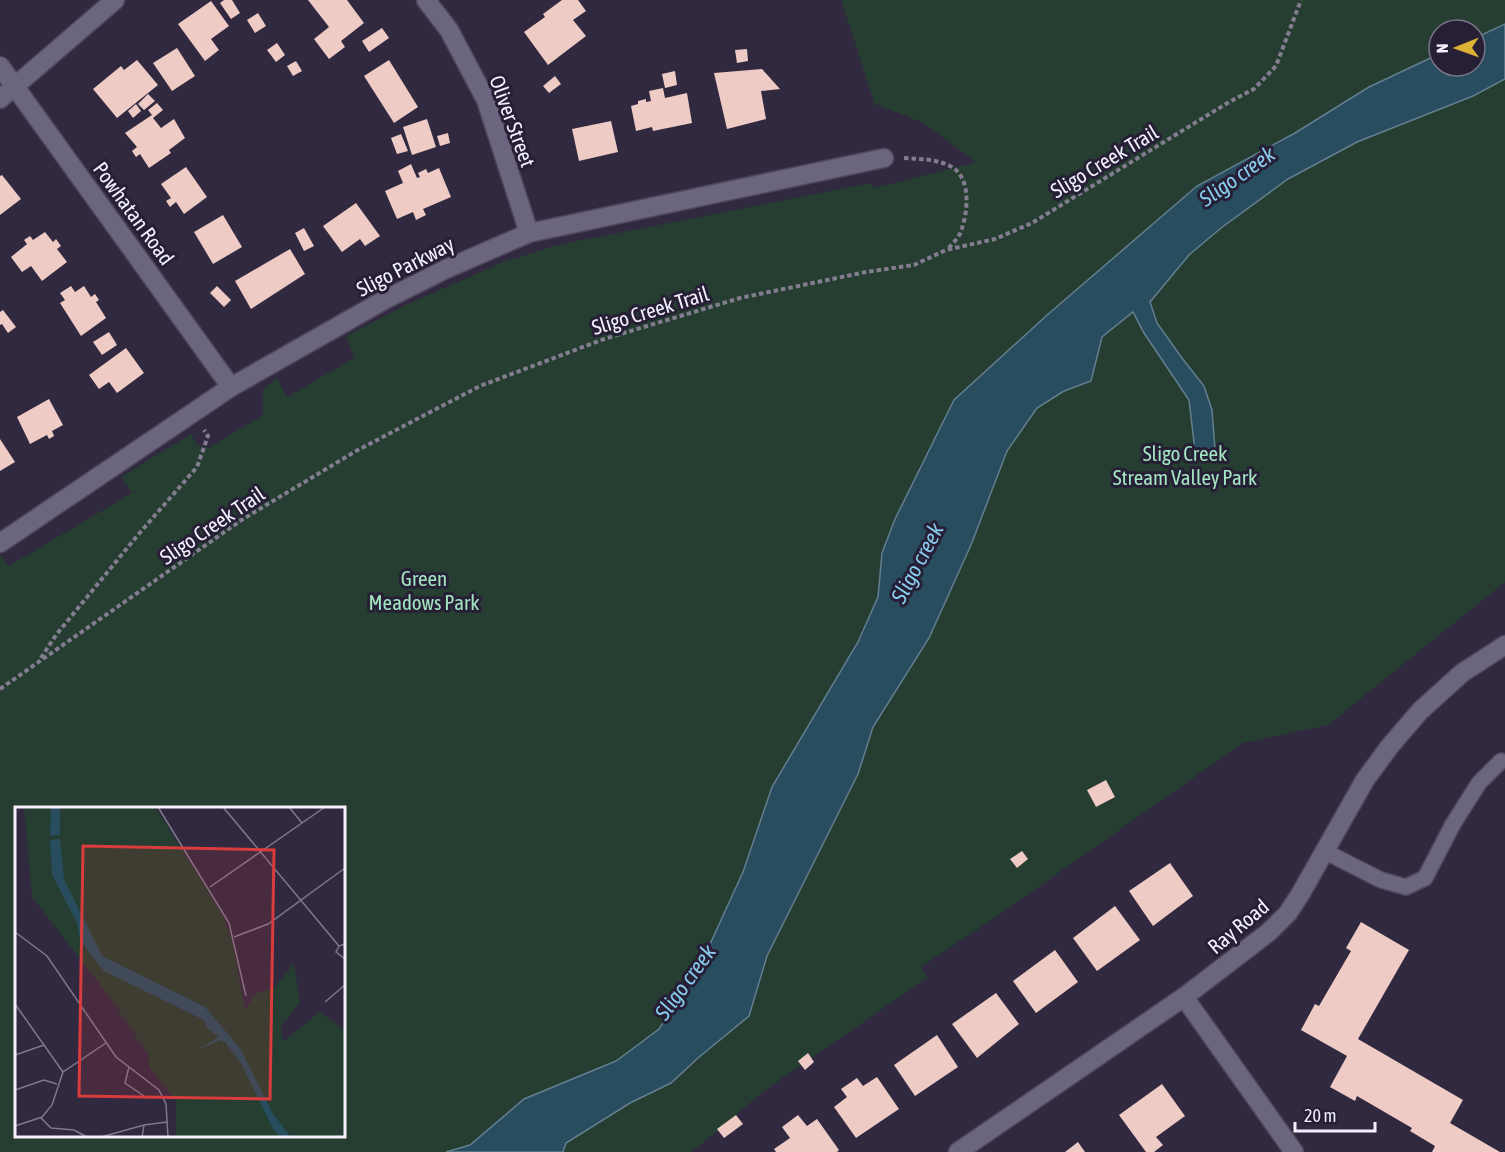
<svg xmlns="http://www.w3.org/2000/svg" width="1505" height="1152" viewBox="0 0 1505 1152" font-family="'Asap Condensed',sans-serif">
<rect width="100%" height="100%" fill="#302940"/>
<!-- green -->
<path fill="#253e31" fill-rule="evenodd" d="M841,0H1505V582L1328,725L1243,743L983,926L921,967L927,978L764,1091L692,1152H0V554L8,566L14,563L132,493L121,477L191,434L197,445L208,448L263,415V390L277,378L287,397L354,358L346,336L408,304L501,263L557,245L871,183L875,188L976,162L922,122L875,104ZM1439,30H1475V66H1439ZM16,808H344V1136H16Z"/>
<!-- water -->
<path fill="#274d5f" stroke="#647e8f" stroke-width="1.5" d="M1505,24V79L1473,96L1357,142L1288,179L1221,228L1189,255L1150,302L1157,323L1182,358L1204,386L1212,410L1215,449L1195,451L1189,400L1144,333L1133,312L1102,337L1091,381L1064,391L1037,408L1007,451L971,545L929,638L873,727L858,774L767,956L749,1016L698,1058L671,1083L630,1103L566,1143L563,1152H446L470,1145L524,1099L616,1061L659,1029L700,966L743,872L772,787L858,642L878,597L882,553L895,519L954,400L1046,316L1197,186L1295,133L1369,87L1439,54V66H1475V38Z"/>
<!-- building -->
<g fill="#efcbc5">
<path d="M224,0H232L240,13L231,19L220,3Z"/>
<path d="M308,0H347L364,23L341,41L345,47L329,59L314,39L329,27Z"/>
<path d="M562,0H578L586,11L573,20L586,36L548,65L524,32L545,17L543,14Z"/>
<path d="M211,1L229,26L211,39L219,50L205,61L178,24Z"/>
<path d="M258,13L266,26L255,33L247,20Z"/>
<path d="M382,28L389,38L369,52L362,41Z"/>
<path d="M277,43L285,55L276,62L267,50Z"/>
<path d="M177,48L195,76L172,91L153,63Z"/>
<path d="M747,49L748,61L737,63L735,50Z"/>
<path d="M137,60L158,85L117,118L93,89L121,66L124,70Z"/>
<path d="M389,60L418,107L394,123L364,76Z"/>
<path d="M296,61L302,71L293,76L287,66Z"/>
<path d="M762,69L780,89L761,91L766,119L727,129L714,73Z"/>
<path d="M675,71L677,85L665,88L662,74Z"/>
<path d="M555,76L561,84L549,93L543,86Z"/>
<path d="M663,88L665,98L687,93L692,123L653,131L652,127L636,131L631,106L638,104V101L646,99V102L651,101L649,91Z"/>
<path d="M148,94L155,101L144,110L138,104Z"/>
<path d="M157,103L163,110L153,118L161,128L174,119L185,138L169,150L171,153L149,168L140,154L136,157L132,151L137,147L125,133L152,115L148,110Z"/>
<path d="M136,104L141,111L133,118L128,111Z"/>
<path d="M427,119L436,147L412,155L403,127Z"/>
<path d="M611,121L618,152L579,161L572,129Z"/>
<path d="M448,133L450,143L440,146L437,136Z"/>
<path d="M401,134L408,151L397,154L391,138Z"/>
<path d="M411,164L417,178L420,177L418,173L426,169L428,173L439,168L451,197L423,209L426,215L416,220L413,212L397,219L385,191L403,183L398,171Z"/>
<path d="M186,167L207,197L184,214L176,202L170,207L166,201L171,198L161,184Z"/>
<path d="M2,175L21,199L0,215V176Z"/>
<path d="M356,203L380,236L365,246L360,239L342,252L323,226Z"/>
<path d="M223,215L242,247L213,264L194,232Z"/>
<path d="M304,228L314,246L304,251L295,233Z"/>
<path d="M45,232L53,242L56,239L61,246L57,249L67,262L42,281L31,266L22,272L11,257L27,244L24,240L30,236L33,240Z"/>
<path d="M290,249L305,274L251,309L235,281Z"/>
<path d="M71,286L75,292L84,286L91,297L95,294L99,300L96,302L106,318L81,336L60,303L65,300L60,293Z"/>
<path d="M217,286L231,300L224,307L210,293Z"/>
<path d="M3,310L16,327L8,333L2,324L0,325V312Z"/>
<path d="M109,332L117,345L102,355L93,342Z"/>
<path d="M126,348L144,373L117,393L109,382L99,389L89,375Z"/>
<path d="M49,399L63,425L52,431L54,436L49,439L47,435L30,444L17,417Z"/>
<path d="M0,439L15,462L0,471Z"/>
<path d="M1106,780L1115,797L1096,807L1087,790Z"/>
<path d="M1022,851L1028,859L1017,868L1010,859Z"/>
<path d="M1170,863L1193,896L1153,926L1129,891Z"/>
<path d="M1115,906L1140,940L1097,971L1073,938Z"/>
<path d="M1361,922L1409,950L1358,1039L1463,1100L1450,1123L1500,1152H1432L1435,1146L1410,1131L1412,1128L1357,1096L1355,1101L1330,1087L1347,1056L1301,1030L1315,1004L1319,1006L1351,951L1346,948Z"/>
<path d="M1055,950L1078,982L1036,1013L1013,981Z"/>
<path d="M996,993L1019,1024L977,1058L952,1024Z"/>
<path d="M937,1035L958,1067L915,1096L894,1065Z"/>
<path d="M808,1053L814,1062L805,1070L798,1061Z"/>
<path d="M877,1077L899,1109L856,1138L834,1107L847,1097L841,1089L857,1078L863,1086Z"/>
<path d="M1162,1084L1185,1116L1156,1137L1163,1145L1154,1152H1146L1119,1115Z"/>
<path d="M736,1115L743,1124L724,1138L717,1129Z"/>
<path d="M798,1115L807,1126L817,1119L839,1150L837,1152H776L774,1149L790,1138L782,1127Z"/>
<path d="M1078,1142L1085,1152H1065Z"/>
</g>
<g fill="none" stroke-linecap="round" stroke-linejoin="round">
<!-- lane casing -->
<g stroke="#4d475a" stroke-width="18">
<path id="lane" d="M1324,851L1381,880L1406,887L1425,878L1453,824L1479,783L1501,761"/>
</g>
<!-- street casing -->
<g stroke="#4d475a" stroke-width="21">
<g id="street">
<path d="M426,0L449,30L486,100L529,233"/>
<path d="M0,66L231,387"/>
<path d="M0,99L115,0"/>
<path d="M0,543L231,387L386,299L446,269L529,233L884,158"/>
<path d="M1184,997L1294,1152"/>
</g>
</g>
<!-- secondary casing -->
<g stroke="#4d475a" stroke-width="21">
<path id="secondary" d="M958,1152L1184,997L1269,932L1288,913L1301,893L1365,780L1390,746L1420,711L1462,673L1505,645"/>
</g>
<!-- path -->
<g stroke="#827d8f" stroke-width="4" stroke-dasharray="4.5 3" stroke-linecap="butt">
<path d="M904,158C920,159 936,159 950,166C972,177 968,212 961,231C959,238 952,244 947,250"/>
<path d="M41,658L56,635L137,536L197,467L208,436L204,430"/>
<path d="M0,689L243,519L356,451L480,386L604,339L740,298L866,272L914,265L946,250L995,239L1032,223L1229,102L1254,89L1276,66L1301,0"/>
</g>
<!-- lane -->
<use href="#lane" stroke="#6c6580" stroke-width="15"/>
<!-- street -->
<use href="#street" stroke="#6c6580" stroke-width="18"/>
<!-- secondary -->
<use href="#secondary" stroke="#6c6580" stroke-width="18"/>
</g>
<g text-anchor="middle" dominant-baseline="central" stroke-width="6" stroke-linejoin="round" paint-order="stroke">
<!-- street labels -->
<g font-size="21" fill="#f4f1fe" stroke="#261f36">
<text transform="translate(513 121) rotate(70)">Oliver Street</text>
<text transform="translate(1104 161) rotate(-31)">Sligo Creek Trail</text>
<text transform="translate(134 213) rotate(54)">Powhatan Road</text>
<text transform="translate(405 266) rotate(-27)">Sligo Parkway</text>
<text transform="translate(650 310) rotate(-17)">Sligo Creek Trail</text>
<text transform="translate(212 525) rotate(-34)">Sligo Creek Trail</text>
<text transform="translate(1238 926) rotate(-40)">Ray Road</text>
</g>
<!-- park labels -->
<g font-size="21" fill="#a3e5c1" stroke="#261f36">
<text x="1185" y="453">Sligo Creek<tspan x="1185" dy="24">Stream Valley Park</tspan></text>
<text x="424" y="578">Green<tspan x="424" dy="24">Meadows Park</tspan></text>
</g>
<!-- water labels -->
<g font-size="22" font-style="italic" fill="#89ccee" stroke="#261f36">
<text transform="translate(1237 176) rotate(-35)">Sligo creek</text>
<text transform="translate(917 563) rotate(-62)">Sligo creek</text>
<text transform="translate(685 982) rotate(-54)">Sligo creek</text>
</g>
</g>
<!-- overview -->
<g transform="translate(15 807)">
<rect width="330" height="330" fill="#302940"/>
<path d="M9,0H140L208,109L217,134L230,203L240,187L259,181L279,156L285,196L266,219L268,235L304,205L330,223V330H161V293L135,261L133,247L97,193L17,90Z" fill="#253e31"/>
<path d="M36,0H45V28L35,29ZM45,32L49,72L87,149L190,200L225,241L258,307L276,330H266L258,322L226,256L210,235L206,233L182,243L204,230L193,222L189,213L89,164L78,151L65,132L62,116L37,67L35,33Z" fill="#274d5f"/>
<path fill="none" stroke="#7e798c" stroke-width="1.5" d="M143,0L214,116L231,189M208,0L324,139M274,0L287,16M195,80L310,0M0,125L32,149L101,250L144,283L151,297L153,330M219,130L253,117L330,61M330,137L324,139L321,145L330,152M310,195L330,178M0,197L48,265M0,248L29,238M114,260L110,276L129,289M0,283L29,273L42,277M26,311L36,321L59,323L72,330M129,318L152,315M0,319L27,310L37,298L48,265L91,236M86,330L129,318L127,330"/>
<path fill="#d93c3d" fill-opacity="0.15" stroke="#d93c3d" stroke-width="3" d="M68,39L259,43L255,292L64,289Z"/>
<rect width="330" height="330" fill="none" stroke="#f4f1fe" stroke-width="3"/>
</g>
<!-- north arrow -->
<g transform="translate(1457 48) rotate(269)"><circle r="28" fill="#261f36" stroke="#787386" stroke-width="1.5"/>
<path d="M0-4.5L10 22L0 15L-10 22Z" fill="#ddb133"/>
<text y="-9" font-size="16" font-weight="bold" text-anchor="middle" fill="#f4f1fe">N</text>
</g>
<!-- scale -->
<path d="M1295 1122v9h80v-9" fill="none" stroke="#f4f1fe" stroke-width="3"/>
<text x="1304" y="1122" font-size="18" fill="#f4f1fe" stroke="#261f36" stroke-width="4.5" paint-order="stroke">20 m</text>
</svg>
